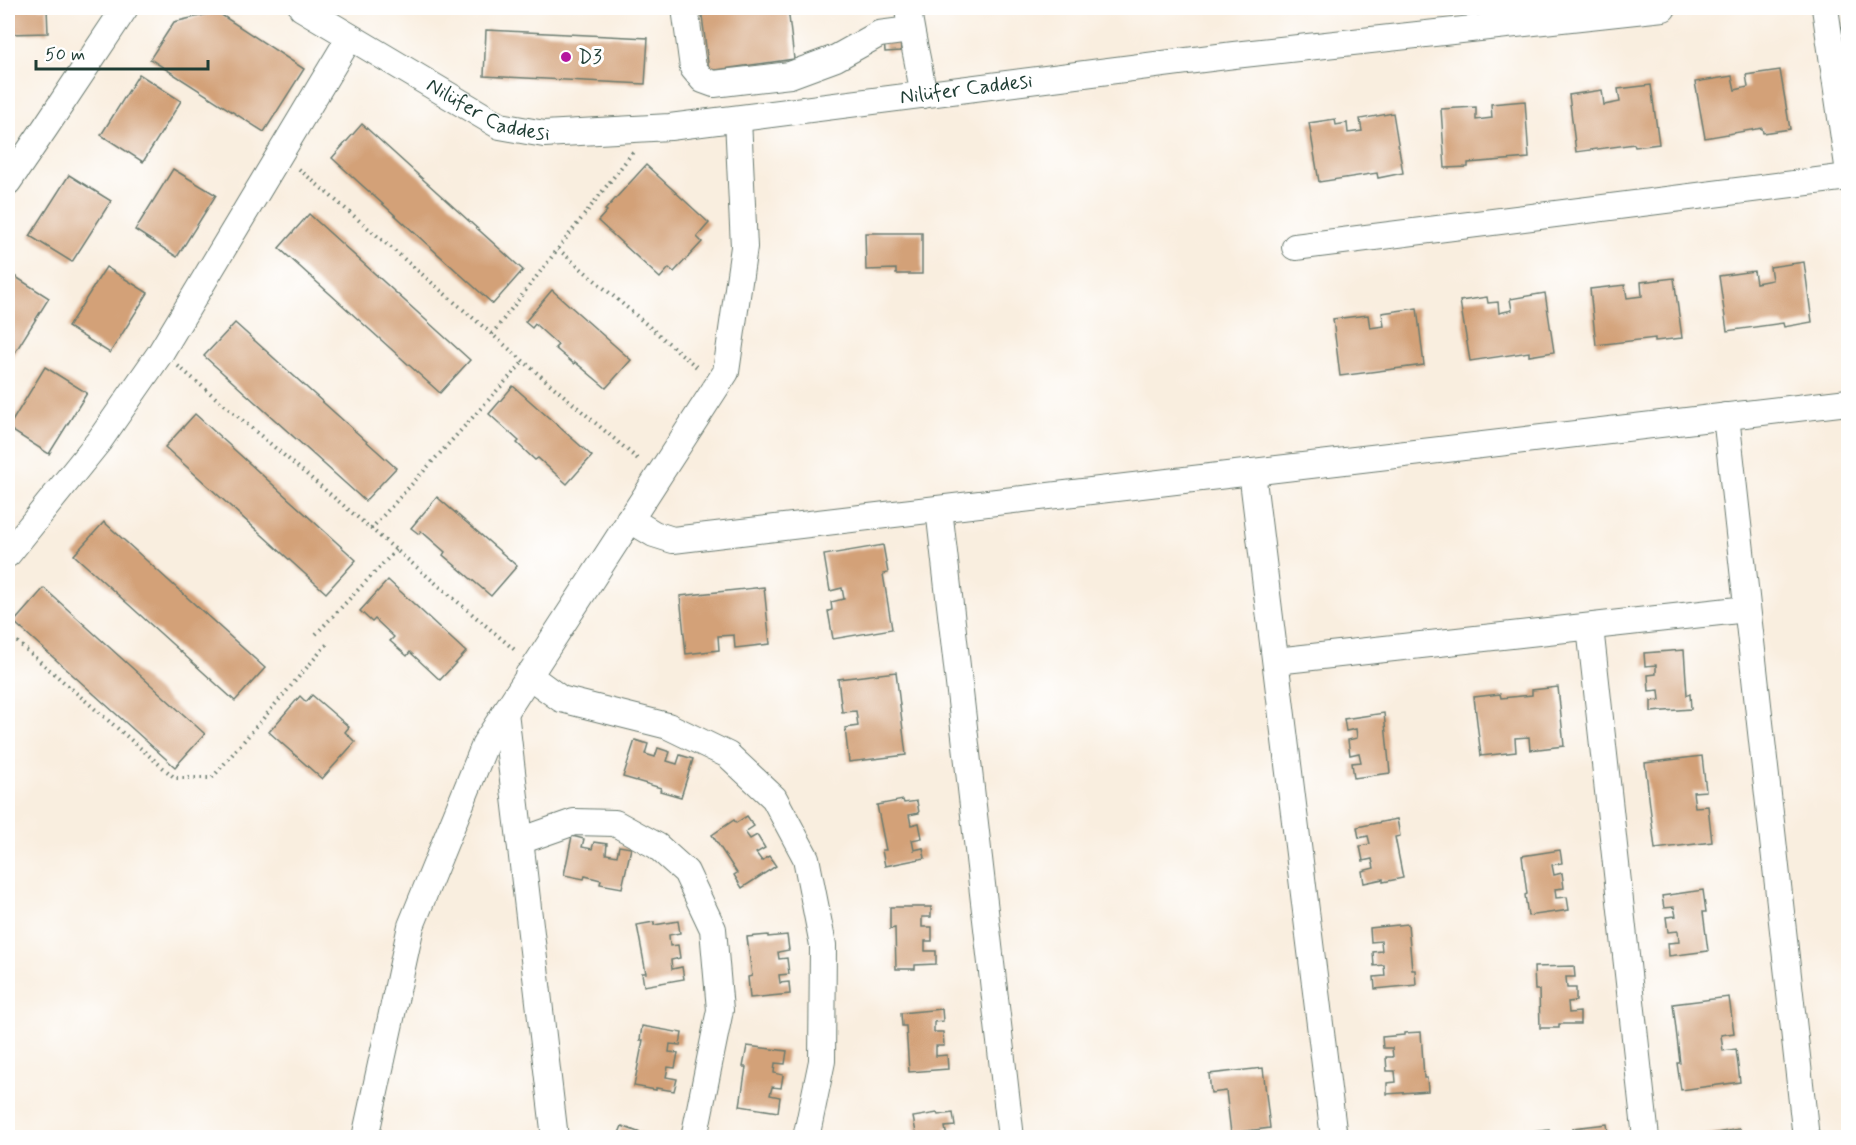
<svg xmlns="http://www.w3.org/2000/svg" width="1856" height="1145" viewBox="0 0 1856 1145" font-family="Mynerve,sans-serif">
<rect width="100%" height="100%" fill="#fff"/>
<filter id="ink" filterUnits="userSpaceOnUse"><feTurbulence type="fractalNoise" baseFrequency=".0167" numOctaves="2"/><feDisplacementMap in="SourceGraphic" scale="12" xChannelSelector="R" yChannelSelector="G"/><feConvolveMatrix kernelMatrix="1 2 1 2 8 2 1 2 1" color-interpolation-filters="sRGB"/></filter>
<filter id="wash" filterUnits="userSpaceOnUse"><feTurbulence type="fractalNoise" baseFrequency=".008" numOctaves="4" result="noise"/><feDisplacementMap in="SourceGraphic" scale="24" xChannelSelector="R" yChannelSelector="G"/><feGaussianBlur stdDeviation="1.35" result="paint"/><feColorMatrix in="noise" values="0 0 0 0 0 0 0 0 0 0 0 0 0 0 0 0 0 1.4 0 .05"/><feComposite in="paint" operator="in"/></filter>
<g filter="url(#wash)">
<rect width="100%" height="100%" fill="#f9eedf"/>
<g id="blocks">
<!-- building -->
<g fill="#d3a178">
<path d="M8,8H47L48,33L8,34Z"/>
<path d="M701,8H788L794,59L709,71Z"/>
<path d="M217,12L304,69L264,132L150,59L174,22Z"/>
<path d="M486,30L648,38L645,84L484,76Z"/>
<path d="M884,40H900L901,51L885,52Z"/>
<path d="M1780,70L1790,129L1763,133L1762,128L1705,138L1695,82L1732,76L1735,90L1748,87L1746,75Z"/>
<path d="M139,74L181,101L143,162L101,135Z"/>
<path d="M1651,85L1659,144L1635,147L1634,144L1576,152L1569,95L1602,90L1604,105L1620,102L1618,89Z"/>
<path d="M1525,101L1529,158L1468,163V167L1445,168L1441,109L1476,107V120L1492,118L1491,104Z"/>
<path d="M1393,113L1403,173L1378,178L1377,173L1319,182L1309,123L1335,119L1336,125L1347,123L1348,133L1362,131L1360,119Z"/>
<path d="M362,124L523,270L493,304L332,158Z"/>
<path d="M646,165L709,223L697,237L702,242L674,272L669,268L660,278L598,221L607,211L605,210Z"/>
<path d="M173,169L216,195L177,257L135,230Z"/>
<path d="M69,175L111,201L72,262L30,236Z"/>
<path d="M309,214L470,360L440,393L279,248Z"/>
<path d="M865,233H922V274H896V269L866,270Z"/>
<path d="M1804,262L1812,322L1784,327L1783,323L1727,331L1719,276L1754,271L1756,283L1772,280L1770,267Z"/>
<path d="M106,267L148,293L110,353L68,327Z"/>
<path d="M8,272L49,298L11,359L8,357Z"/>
<path d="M1674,278L1682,338L1655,341V338L1596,345L1590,289L1625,285L1627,298L1642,296L1641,282Z"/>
<path d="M552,290L631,360L606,388L575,362L574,364L555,348L558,345L535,324L532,328L525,322Z"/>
<path d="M1545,293L1554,352L1529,356V352L1470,361L1460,301L1487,297L1488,303L1498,302L1499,313L1512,310L1510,299Z"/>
<path d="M1417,308L1424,365L1340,376L1333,319L1368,315L1370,328L1384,326L1382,313Z"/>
<path d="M235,323L396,468L365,501L204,356Z"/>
<path d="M45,367L87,393L49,454L8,428Z"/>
<path d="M513,386L592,456L567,484L538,458L535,460L517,443L519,441L489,414Z"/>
<path d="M195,414L356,560L326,593L165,447Z"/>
<path d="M437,497L517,566L491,596L443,555L445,552L421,531L419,534L411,528Z"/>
<path d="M104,522L265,668L235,701L74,555Z"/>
<path d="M883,545L888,573L883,574L892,629L833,639L828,611L832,610L831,602L844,599L842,588L830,591L824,555Z"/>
<path d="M388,580L466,652L440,680L410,652L407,656L390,641L394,637L375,619L372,622L360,611Z"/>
<path d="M764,587L770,644L735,648L734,635L718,636L719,650L686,654L680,596Z"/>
<path d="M44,588L205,734L175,767L14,622Z"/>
<path d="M1684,650L1687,695L1690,694L1691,709L1651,712V701L1660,700L1659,690L1649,691L1648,675L1656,674V665L1645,666L1644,653Z"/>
<path d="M896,672L906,755L849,762L845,728L858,726L856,711L842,712L838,679Z"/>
<path d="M1558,687L1564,746L1530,750L1529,737L1515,738L1516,752L1481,756L1474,697L1500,694L1501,698L1532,695V690Z"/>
<path d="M312,695L349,727L345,732L355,742L322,779L269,732L300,696L306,702Z"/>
<path d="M1384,713L1390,773L1354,778L1352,763L1361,762L1359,753L1350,755L1348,740L1357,738L1356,729L1346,731L1344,719Z"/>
<path d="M635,740L648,744L645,754L655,757L658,748L670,752L667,761L677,764L680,755L693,759L681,797L660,791L661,788L623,777Z"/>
<path d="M1702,756L1706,791L1693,792L1695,807L1708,806L1712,842L1655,849L1645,763Z"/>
<path d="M903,800L904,803L917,801L919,813L909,815L911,825L919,823L922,838L912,840L914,850L923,848L925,858L885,866L882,850H886L877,805Z"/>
<path d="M747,816L754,826L745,832L750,839L757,835L765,848L756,853L762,861L769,856L776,866L742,888L734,875L737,873L712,835L734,820L736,823Z"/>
<path d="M1397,819L1400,836L1395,837L1403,878L1383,882V879L1364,883L1362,871L1374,868L1372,859L1363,861L1360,846L1370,844L1368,836L1359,838L1357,827Z"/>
<path d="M572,836L584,839L582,847L592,849L594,842L607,844L606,854L617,856L619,846L631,848L622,888L600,884L601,880L585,876L584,879L564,875Z"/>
<path d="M1560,850L1562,863L1552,865L1554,875L1562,873L1564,888L1555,889L1556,898L1567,897L1569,910L1528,916L1525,895L1527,894L1522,856Z"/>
<path d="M1703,890L1706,912H1703L1708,951L1669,956L1668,943L1679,942L1678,931L1668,932L1666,917L1676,916L1674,907L1664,908L1662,896Z"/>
<path d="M890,907H931V917H922V927H932V941H925V951H936V964L915,965V969H896L895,928L890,929Z"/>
<path d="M678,921L680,933L669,935L670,946L678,945L680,958L671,960L672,969L682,967L684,979L644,986L642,973H646L637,925L654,922V925Z"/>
<path d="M1408,924L1412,970H1415L1416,985L1375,989L1374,977L1385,976L1384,965L1374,966L1373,952L1382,951L1381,941L1371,942L1370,928Z"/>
<path d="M768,935V937L787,935L789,950L778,952L779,959L787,958L789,974L779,975L780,983L789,982L790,994L750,998L748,977L752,976L747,937Z"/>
<path d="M1574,966L1575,977H1566L1567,988H1576V1001L1568,1002L1569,1013L1580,1012V1024H1559V1028H1540L1539,990H1535L1534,967Z"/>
<path d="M1729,997L1734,1033L1721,1035L1723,1051L1736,1049L1740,1082L1681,1090L1677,1063H1680L1673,1004Z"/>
<path d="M942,1009L943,1021L934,1022V1032H943L944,1046H936V1056L947,1055L948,1069L909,1072L906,1026H902L901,1013Z"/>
<path d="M642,1026L682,1033L680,1045L670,1044L669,1052L678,1053L675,1068L668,1067L666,1077L677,1079L674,1091L656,1088V1090L634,1086L643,1040H640Z"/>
<path d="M1421,1032L1424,1078H1427L1428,1091L1387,1094V1083L1396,1082L1395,1071H1387L1386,1057H1393L1392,1048H1383L1382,1037L1404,1035V1033Z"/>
<path d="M747,1046L787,1051L785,1064L775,1063L774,1073L783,1075L781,1088L772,1087L770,1095L780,1097L778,1112L740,1106L746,1067H743Z"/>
<path d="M1263,1068L1270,1128L1231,1133L1226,1091L1211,1093L1209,1074Z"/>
<path d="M937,1113L938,1115L953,1113L955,1126L945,1127L947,1138H917L913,1117Z"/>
<path d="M1607,1124L1609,1138H1574L1573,1128Z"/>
<path d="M622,1126L651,1137V1138H617Z"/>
<path d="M1740,1129L1741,1138H1700V1136Z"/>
<path d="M1549,1130L1550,1134L1561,1133L1562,1138H1525L1524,1133Z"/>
</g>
</g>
</g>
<g filter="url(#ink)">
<use href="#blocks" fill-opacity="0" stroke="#6b7b70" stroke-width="1.5"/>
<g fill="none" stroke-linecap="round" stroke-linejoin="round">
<!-- minor casing -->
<g stroke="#6b7b70" stroke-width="28">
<g id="minor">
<path id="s1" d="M302,8L500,126L544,134L670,127L1234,55L1663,8"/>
<path d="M685,8L693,68L703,80L714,84L790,75L836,58L879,34L910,30"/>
<path d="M908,8C911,37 920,65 923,95"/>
<path d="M1825,8L1848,166"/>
<path d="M8,182L45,128L125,8"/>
<path d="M1295,247L1848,177"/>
<path d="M1726,416L1806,1138"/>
<path d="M1252,472L1334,1138"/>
<path d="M939,509L1011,1138"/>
<path d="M629,519L654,534L673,540L1848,402"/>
<path d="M8,554L99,441L161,352L350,37"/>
<path d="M1590,627L1646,1138"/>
<path d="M1276,661L1747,609"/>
<path d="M528,675L561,699L668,726L728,755L774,798L806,858L823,945L822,1061L806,1138"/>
<path d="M505,712L555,1138"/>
<path d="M520,841L574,822L615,823L657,846L686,872L713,929L720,1010L694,1138"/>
<path d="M365,1138L411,926L486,742L726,372L744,247L738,119"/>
</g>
</g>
<!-- path -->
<g stroke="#6b7b70" stroke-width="4" stroke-dasharray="1.5 4.5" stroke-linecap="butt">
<path d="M299,169L640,461"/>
<path d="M558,249L699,369"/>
<path d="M492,334L633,152"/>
<path d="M178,366L516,651"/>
<path d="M371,529L524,361"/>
<path d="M8,634L175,778H212L327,644"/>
<path d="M316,634L396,550"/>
</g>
<!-- minor -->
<use href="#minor" stroke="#fff" stroke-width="26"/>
</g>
</g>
<!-- markers -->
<circle fill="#b5179e" stroke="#fff" stroke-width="2" cx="566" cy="57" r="6"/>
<g text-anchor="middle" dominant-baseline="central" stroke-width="6" stroke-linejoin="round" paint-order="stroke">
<!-- poi labels -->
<g font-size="21" fill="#1f3d34" stroke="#fff" text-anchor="start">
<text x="578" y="57">D3</text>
</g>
<!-- street labels -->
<g font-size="21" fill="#1f3d34" stroke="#fff">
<text stroke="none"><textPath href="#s1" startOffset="700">Nilüfer Caddesi</textPath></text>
<text stroke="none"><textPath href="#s1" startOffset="214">Nilüfer Caddesi</textPath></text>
</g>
</g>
<!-- margin -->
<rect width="1856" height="1145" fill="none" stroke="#fff" stroke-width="30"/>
<!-- scale -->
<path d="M36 60v9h172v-9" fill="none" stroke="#1f3d34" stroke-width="3"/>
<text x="45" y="60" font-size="18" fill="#1f3d34" stroke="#ffffff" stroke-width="4.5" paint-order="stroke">50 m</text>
</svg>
